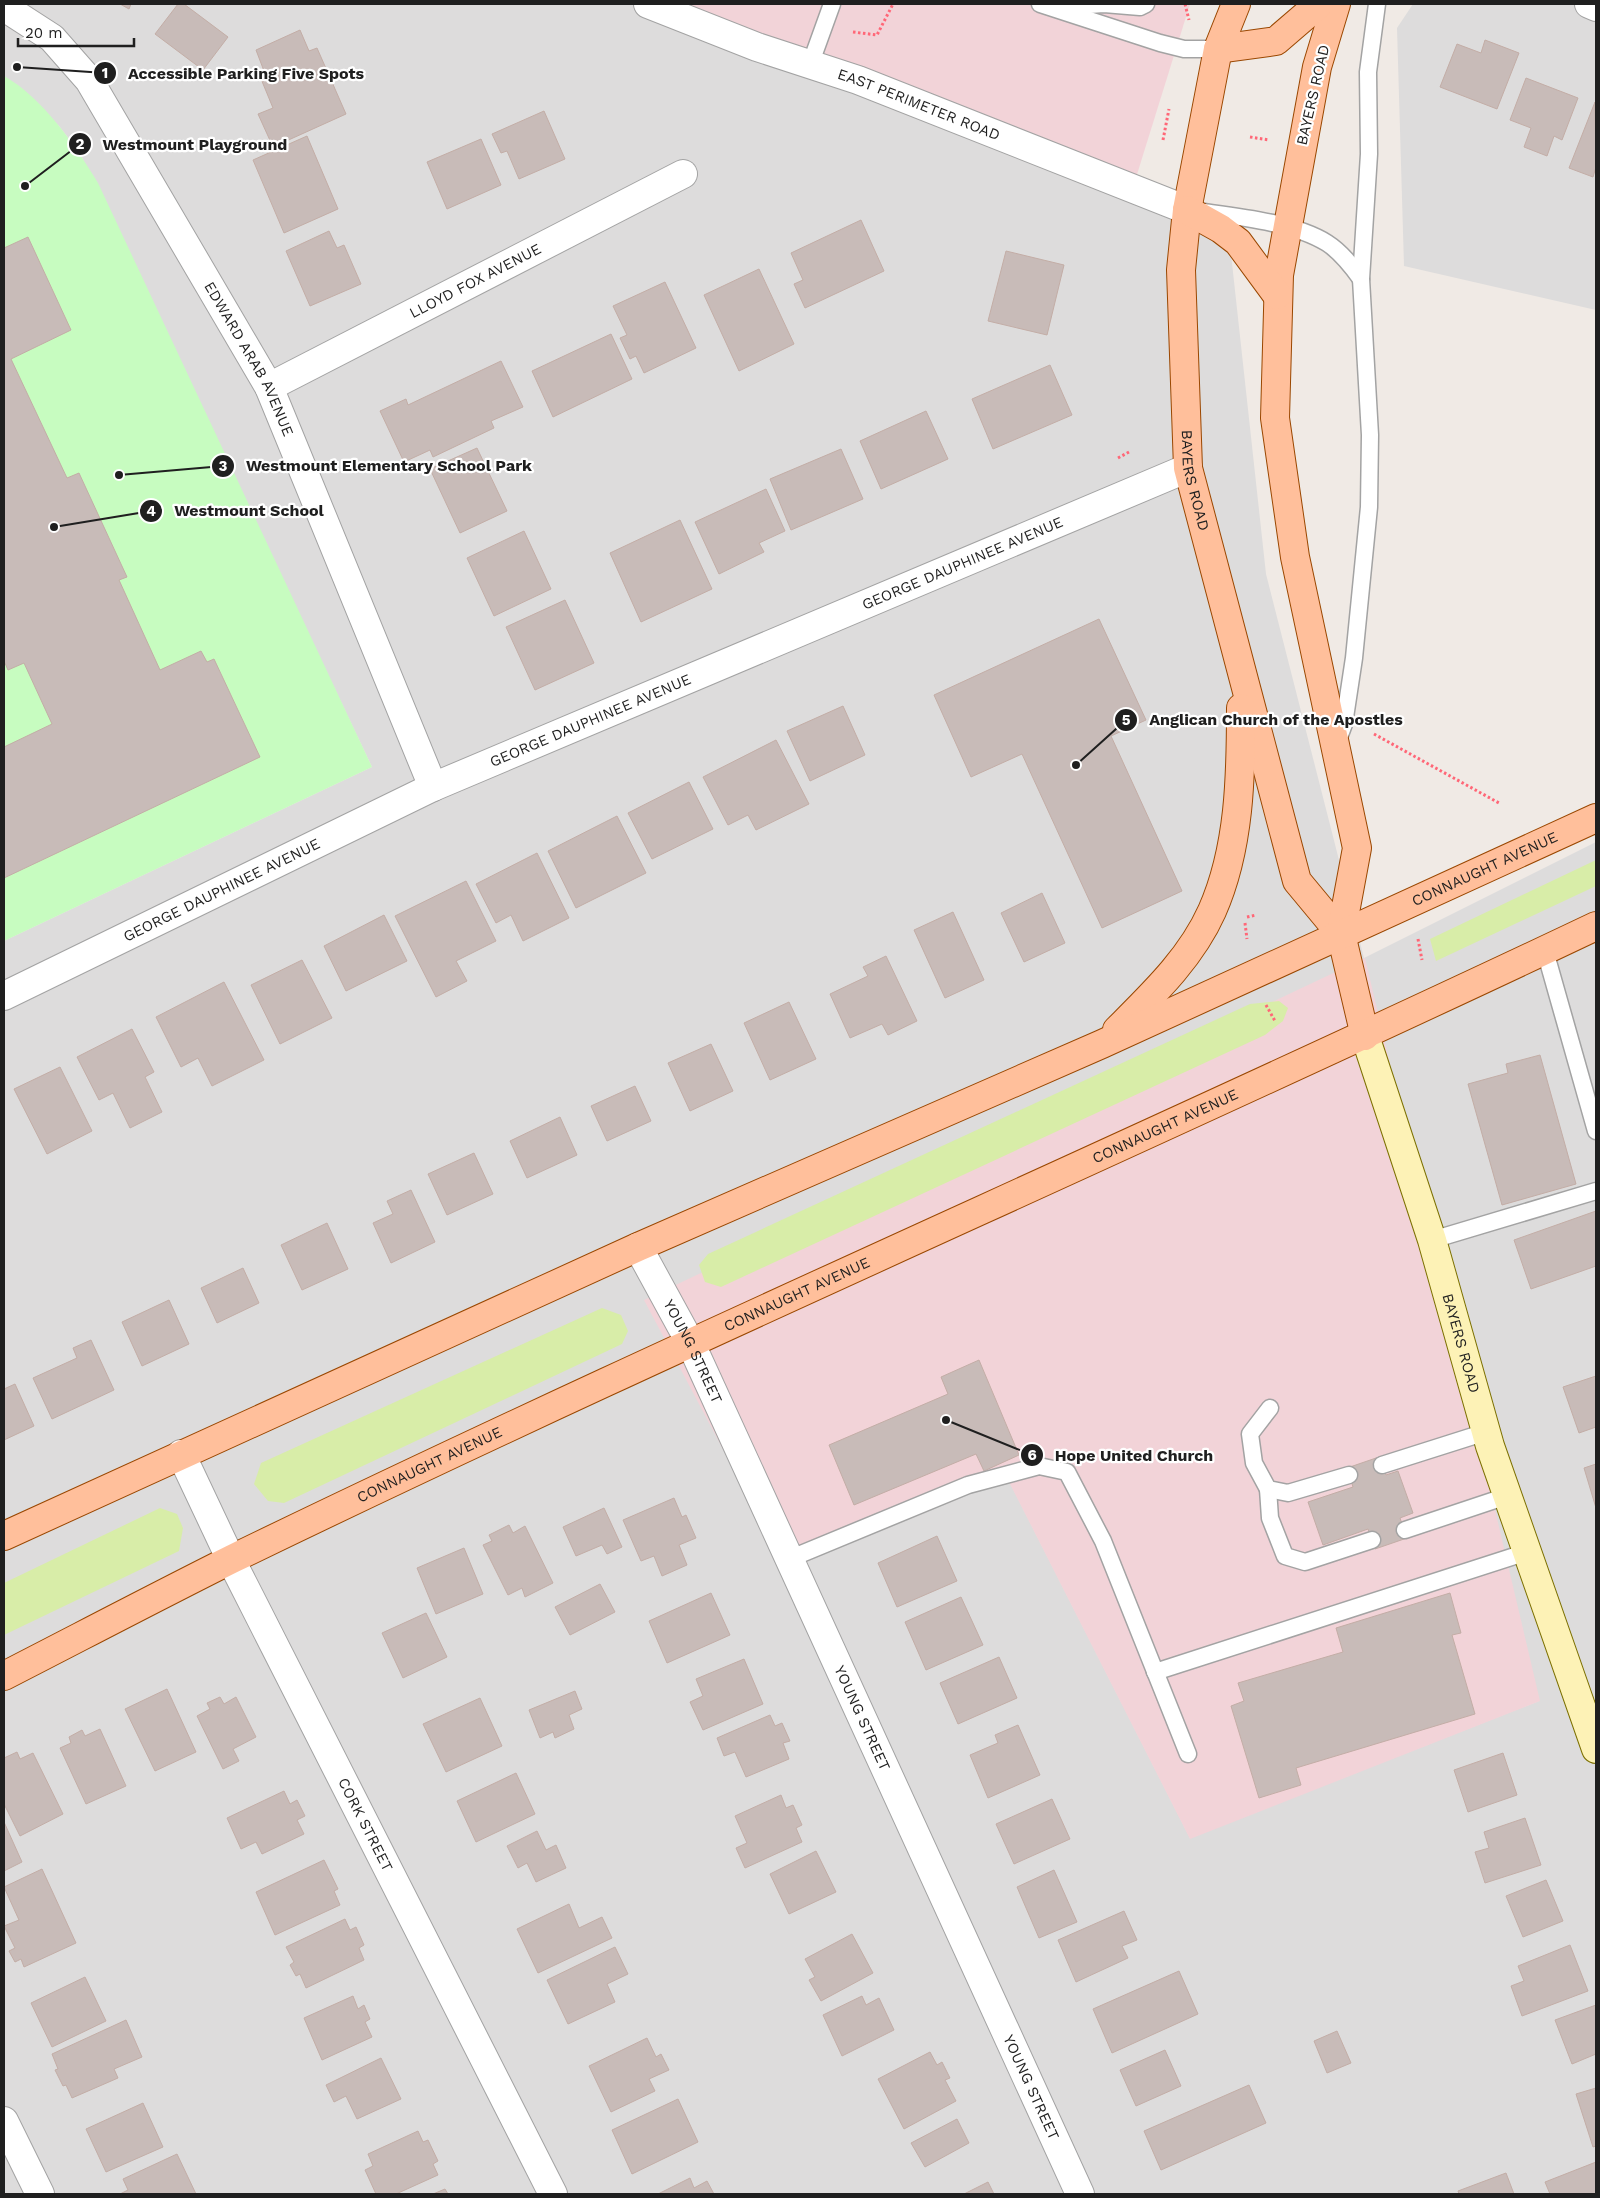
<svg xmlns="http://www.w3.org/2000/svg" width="1600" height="2198" viewBox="0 0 1600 2198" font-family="'Work Sans',sans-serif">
<rect width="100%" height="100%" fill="#f0eae5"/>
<!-- residential -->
<g fill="#dddcdc" fill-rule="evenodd">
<path d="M4,4H648L1134,184L1231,254L1266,574L1364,958L1596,842V2194H4V941L372,767L80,153L59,126L34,101L4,76ZM1005,1473L1539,1701L1190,1838Z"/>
<path d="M1413,4H1596V310L1404,266L1397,28Z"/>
</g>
<!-- commercial -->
<g fill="#f2d3d8">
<path d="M648,4H1190L1134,184Z"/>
<path d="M1365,958L1540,1701L1190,1839L1005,1474L781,1559L644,1300Z"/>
</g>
<!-- grass -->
<g fill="#d8eda8">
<path d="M1596,860V886L1436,961L1430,939Z"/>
<path d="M1279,1001L1288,1008L1283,1021L1265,1035L721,1287L705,1282L699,1265L708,1254L1250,1004Z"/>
<path d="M602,1308L621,1315L628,1331L622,1344L284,1503L268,1501L254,1484L261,1463Z"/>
<path d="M160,1508L177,1514L183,1528L179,1551L4,1635V1583Z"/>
</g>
<!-- park -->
<path fill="#c7fcc0" d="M4,76C43,98 75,145 98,183L372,767L4,941Z"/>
<!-- building -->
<g fill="#c8bbb8" stroke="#c3ada6">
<path d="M120,4H131L129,9Z"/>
<path d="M178,4H184L228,37L203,70L155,34Z"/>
<path d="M300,30L309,51L317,48L346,114L273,147L258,114L273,108L259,74L264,71L256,50Z"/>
<path d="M1485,40L1519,53L1497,109L1440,87L1457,44L1481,53Z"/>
<path d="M1526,78L1578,98L1562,140L1554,136L1547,156L1524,147L1531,128L1510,120Z"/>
<path d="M1595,102L1596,167L1593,177L1569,168Z"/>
<path d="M544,111L565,159L519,179L507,151L501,153L492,134Z"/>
<path d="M307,136L338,209L284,233L253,160Z"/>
<path d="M481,139L501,185L447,209L427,162Z"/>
<path d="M861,220L884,271L805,308L794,284L803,280L791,253Z"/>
<path d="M329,231L337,248L344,245L361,284L310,306L286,251Z"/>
<path d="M28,237L71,330L11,359L67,478L79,473L127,577L119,580L160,670L201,651L207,662L214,659L260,757L4,878V747L52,724L24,663L8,670L4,661V248Z"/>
<path d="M1006,251L1064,265L1047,335L988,321Z"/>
<path d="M759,269L794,344L739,371L704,295Z"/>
<path d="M665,282L696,348L644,373L636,356L630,359L620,338L627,335L613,306Z"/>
<path d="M611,334L632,379L553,417L532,371Z"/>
<path d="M501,361L523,407L491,421L494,428L433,457L430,450L404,462L380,411L406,399L408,405Z"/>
<path d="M1050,365L1072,415L993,449L972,399Z"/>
<path d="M926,411L948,459L881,489L860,441Z"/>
<path d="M477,448L507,511L460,533L430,469Z"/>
<path d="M841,449L863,499L791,530L770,479Z"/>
<path d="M766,489L785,531L759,543L764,552L719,574L695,522Z"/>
<path d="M680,520L712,589L641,622L610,553Z"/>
<path d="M524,531L551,589L494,616L467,558Z"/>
<path d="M565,600L594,663L535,690L506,627Z"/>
<path d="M1099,619L1146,720L1111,736L1182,891L1102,928L1022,754L971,777L934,695Z"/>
<path d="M843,706L865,755L810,781L787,731Z"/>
<path d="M776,740L809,804L756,830L748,815L728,825L703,777Z"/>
<path d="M689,782L713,829L652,859L628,813Z"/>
<path d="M617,816L646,873L576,908L548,851Z"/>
<path d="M537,853L569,918L523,941L511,915L496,923L476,884Z"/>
<path d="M466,881L496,941L456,961L467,981L436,997L395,916Z"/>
<path d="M1042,893L1065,943L1024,962L1001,913Z"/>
<path d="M953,912L984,980L945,998L914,930Z"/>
<path d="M384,915L407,961L346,991L324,946Z"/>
<path d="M886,956L917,1021L888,1035L882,1024L850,1038L830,994L868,976L863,967Z"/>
<path d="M302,960L332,1018L280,1044L251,985Z"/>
<path d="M224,982L264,1060L212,1086L198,1058L181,1067L156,1017Z"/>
<path d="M789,1002L816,1059L770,1080L744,1023Z"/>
<path d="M132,1029L154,1072L145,1077L162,1112L130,1128L113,1093L99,1100L77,1057Z"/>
<path d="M711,1044L733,1091L690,1111L668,1063Z"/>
<path d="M1540,1055L1576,1184L1502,1205L1468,1084L1508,1073L1506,1064Z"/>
<path d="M60,1067L92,1131L47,1154L14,1089Z"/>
<path d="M635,1086L651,1121L607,1141L591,1106Z"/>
<path d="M560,1117L577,1155L527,1178L510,1141Z"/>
<path d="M474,1153L493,1194L447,1215L428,1174Z"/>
<path d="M411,1190L435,1242L391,1263L373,1223L393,1214L387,1201Z"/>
<path d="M1596,1211V1266L1531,1289L1514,1240Z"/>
<path d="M327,1223L348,1269L302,1290L281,1245Z"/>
<path d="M243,1268L259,1303L217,1323L201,1288Z"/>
<path d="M169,1300L189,1344L142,1366L122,1322Z"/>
<path d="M91,1340L114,1390L52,1419L33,1378L77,1358L73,1348Z"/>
<path d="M979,1360L1019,1455L984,1471L976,1454L854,1505L829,1445L948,1394L941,1377Z"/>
<path d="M1596,1376V1427L1579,1433L1563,1387Z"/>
<path d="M15,1384L34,1426L4,1440V1389Z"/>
<path d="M1379,1457L1386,1475L1398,1471L1413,1513L1400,1518L1407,1538L1375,1549L1368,1529L1323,1545L1308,1502L1353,1487L1347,1468Z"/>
<path d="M1596,1464V1508L1584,1468Z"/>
<path d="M674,1498L682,1517L686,1515L696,1538L679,1545L687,1565L662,1576L654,1556L641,1561L623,1520Z"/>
<path d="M604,1508L622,1547L607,1554L602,1545L576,1556L563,1527Z"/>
<path d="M509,1525L513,1533L525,1526L553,1583L525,1597L522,1588L508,1595L483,1545L492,1541L489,1535Z"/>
<path d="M937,1536L957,1581L897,1607L878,1563Z"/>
<path d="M464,1548L483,1594L436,1614L417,1568Z"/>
<path d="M600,1584L615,1612L570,1635L555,1607Z"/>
<path d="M711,1593L730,1635L667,1663L649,1621Z"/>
<path d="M1450,1593L1461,1633L1452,1635L1475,1714L1296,1768L1301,1785L1259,1798L1231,1706L1244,1701L1238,1683L1343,1652L1336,1628Z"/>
<path d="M961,1597L983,1645L926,1670L905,1622Z"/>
<path d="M426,1613L447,1657L403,1678L382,1633Z"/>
<path d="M999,1657L1017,1698L958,1724L940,1683Z"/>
<path d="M744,1659L763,1704L703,1730L690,1702L703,1696L696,1679Z"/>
<path d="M167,1689L196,1752L155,1771L125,1709Z"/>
<path d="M575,1691L582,1709L569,1715L574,1729L555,1738L553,1732L540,1738L529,1710Z"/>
<path d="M220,1697L224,1704L236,1697L256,1737L233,1749L239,1761L223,1769L197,1716L210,1709L207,1703Z"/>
<path d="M480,1698L502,1746L446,1772L423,1724Z"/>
<path d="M770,1715L775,1726L782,1723L790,1741L783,1743L789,1759L746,1777L735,1752L724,1756L717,1738Z"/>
<path d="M1018,1725L1040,1775L988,1798L970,1755L998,1743L995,1735Z"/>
<path d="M100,1729L126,1786L86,1804L60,1748L71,1743L69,1737L82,1730L85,1736Z"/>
<path d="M17,1752L20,1759L33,1753L63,1814L20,1836L4,1804V1758Z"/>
<path d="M1503,1753L1517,1795L1468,1812L1454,1770Z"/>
<path d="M516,1773L535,1814L476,1842L457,1801Z"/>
<path d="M284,1791L290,1804L297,1800L305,1816L297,1820L304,1834L262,1854L256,1842L241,1849L227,1818Z"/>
<path d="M781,1795L786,1808L793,1805L802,1825L796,1828L802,1842L745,1868L736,1848L747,1843L735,1816Z"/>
<path d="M1052,1799L1070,1839L1014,1864L996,1824Z"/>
<path d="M1525,1818L1541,1865L1485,1883L1475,1852L1489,1848L1484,1832Z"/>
<path d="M4,1822L22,1862L4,1871Z"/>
<path d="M537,1831L546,1850L556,1845L566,1868L536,1882L527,1863L518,1868L507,1846Z"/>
<path d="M816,1851L836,1892L789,1914L770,1874Z"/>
<path d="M324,1860L338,1889L334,1891L340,1905L275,1935L256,1892Z"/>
<path d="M42,1869L76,1943L24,1967L21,1959L15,1962L9,1951L15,1948L4,1926L19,1920L4,1887Z"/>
<path d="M1054,1870L1077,1922L1039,1938L1017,1887Z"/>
<path d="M1546,1880L1563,1921L1523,1937L1506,1896Z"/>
<path d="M569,1904L579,1928L602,1917L612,1938L538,1973L517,1929Z"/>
<path d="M1124,1911L1137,1940L1122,1946L1128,1958L1076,1982L1058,1940Z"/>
<path d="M345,1919L350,1930L356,1927L364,1945L359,1948L364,1960L306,1988L300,1974L296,1976L290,1965L294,1962L286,1947Z"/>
<path d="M852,1934L873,1973L821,2001L809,1980L815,1977L805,1959Z"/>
<path d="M1570,1945L1588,1991L1522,2016L1511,1986L1524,1981L1518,1966Z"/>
<path d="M615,1947L628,1974L607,1984L615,2002L568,2024L547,1980Z"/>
<path d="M1179,1971L1198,2014L1112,2053L1093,2009Z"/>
<path d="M85,1977L106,2021L52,2047L31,2003Z"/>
<path d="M353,1996L358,2009L364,2005L370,2019L365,2022L372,2037L322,2060L304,2018Z"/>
<path d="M862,1996L866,2005L879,1998L894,2030L842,2056L823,2015Z"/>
<path d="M1596,2005V2054L1572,2064L1555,2020Z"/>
<path d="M126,2020L142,2057L114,2069L118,2078L72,2098L66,2085L63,2086L55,2070L58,2069L52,2054Z"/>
<path d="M1337,2031L1351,2063L1327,2073L1314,2041Z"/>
<path d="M647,2038L656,2057L661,2054L669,2070L649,2079L655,2091L611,2112L589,2066Z"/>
<path d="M1165,2050L1181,2086L1136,2106L1120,2070Z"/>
<path d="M930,2052L937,2065L942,2062L950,2078L945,2080L956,2101L904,2129L878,2079Z"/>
<path d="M381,2058L401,2099L357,2119L346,2096L334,2102L326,2085Z"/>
<path d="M1249,2085L1266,2123L1161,2170L1144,2131Z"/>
<path d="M1596,2088V2146L1593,2147L1576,2094Z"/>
<path d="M678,2099L698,2142L632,2174L612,2130Z"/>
<path d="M143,2103L163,2147L106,2172L86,2129Z"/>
<path d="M957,2119L969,2143L925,2167L911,2143Z"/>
<path d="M418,2131L423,2142L428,2140L438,2161L433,2164L438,2175L396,2194H376L365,2170L373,2166L368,2154Z"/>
<path d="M177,2154L196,2194H120L128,2190L123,2179Z"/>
<path d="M1596,2162V2194H1550L1545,2182Z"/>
<path d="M1506,2173L1514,2194H1459L1458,2191Z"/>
<path d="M690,2178L694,2188L707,2181L714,2194H658Z"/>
<path d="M988,2182L994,2194H964Z"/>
<path d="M445,2189L448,2194H433Z"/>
</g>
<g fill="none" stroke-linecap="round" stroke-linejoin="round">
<!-- service casing -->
<g stroke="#a3a3a3" stroke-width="19">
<g id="service">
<path d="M1040,4L1160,43L1184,49H1218"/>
<path d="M1059,7L1104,4L1140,7L1146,4"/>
<path d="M810,65L832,4"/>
<path d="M1204,212C1241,217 1295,223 1327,243C1341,252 1351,265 1361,279"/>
<path d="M1337,743L1344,724L1354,658L1369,507L1370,435L1361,279L1369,154L1368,72L1377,4"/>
<path d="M1545,951L1596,1131"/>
<path d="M1432,1240L1596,1191"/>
<path d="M1270,1408L1250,1434L1254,1463L1268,1489L1288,1493L1349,1475"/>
<path d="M1382,1465L1486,1432"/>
<path d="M1268,1489L1270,1518L1285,1556L1305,1562L1372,1540"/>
<path d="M1405,1530L1507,1496"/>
<path d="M789,1559L968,1485L1039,1466L1067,1472L1103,1541L1188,1754"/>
<path d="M1155,1672L1527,1552"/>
</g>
</g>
<!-- minor casing -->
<g stroke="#a3a3a3" stroke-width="30">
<g id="minor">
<path id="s1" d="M648,4L757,47L858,80L1187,210"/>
<path d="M1589,4L1596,7"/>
<path id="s2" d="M4,7L52,38L89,80L269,387L433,787"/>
<path id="s3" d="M269,387L683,174"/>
<path id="s4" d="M4,996L433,787L1188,468"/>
<path id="s5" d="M638,1247L691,1344L1080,2194"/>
<path id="s6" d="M181,1454L231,1560L553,2194"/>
<path d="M4,2121L40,2194"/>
</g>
</g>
<!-- secondary casing -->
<g stroke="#7c7000" stroke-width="30">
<g id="secondary">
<path id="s7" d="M1365,1036L1432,1240L1490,1446L1596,1749"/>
</g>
</g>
<!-- primary casing -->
<g stroke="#9a4700" stroke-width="30">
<g id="primary">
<path id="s8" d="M1236,4L1218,49L1187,210L1181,270L1188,468L1297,881L1341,934"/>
<path d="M1336,4L1317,67L1279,275L1275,418L1295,557L1357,848L1341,934L1365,1036"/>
<path d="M1218,49L1276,41L1319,4"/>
<path d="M1187,210L1221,229L1238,242L1277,295"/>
<path d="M1117,1030C1153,994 1191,958 1212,911C1240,848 1241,775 1241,708"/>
<path id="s9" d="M4,1536L638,1247L1102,1044L1596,818"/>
<path id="s10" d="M4,1676C80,1637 156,1597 232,1559C683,1340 1144,1141 1596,926"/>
</g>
</g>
<!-- path -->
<g stroke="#ff6777" stroke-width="3" stroke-dasharray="2.5 2.5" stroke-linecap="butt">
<path d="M1185,4L1189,20"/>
<path d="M853,32L877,35L893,4"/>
<path d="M1250,137L1269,140"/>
<path d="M1163,140L1169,109"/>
<path d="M1118,458L1129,452"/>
<path d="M1374,734L1499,803"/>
<path d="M1247,917L1256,915"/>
<path d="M1245,923L1247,939"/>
<path d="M1418,939L1422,960"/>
<path d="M1266,1005L1275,1021"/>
</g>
<!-- service -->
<use href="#service" stroke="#fff" stroke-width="16"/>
<!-- minor -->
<use href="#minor" stroke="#fff" stroke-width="28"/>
<!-- secondary -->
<use href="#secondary" stroke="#fdf2b6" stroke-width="28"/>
<!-- primary -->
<use href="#primary" stroke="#ffbf9b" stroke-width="28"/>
</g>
<g text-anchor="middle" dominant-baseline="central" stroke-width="4.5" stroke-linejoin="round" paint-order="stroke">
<!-- street labels -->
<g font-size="15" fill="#1f1f1f" stroke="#fff">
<text transform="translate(1313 95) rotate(-77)">BAYERS ROAD</text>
<text stroke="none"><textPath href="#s1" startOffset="289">EAST PERIMETER ROAD</textPath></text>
<text stroke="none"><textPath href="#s3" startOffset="232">LLOYD FOX AVENUE</textPath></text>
<text stroke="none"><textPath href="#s2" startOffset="435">EDWARD ARAB AVENUE</textPath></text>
<text stroke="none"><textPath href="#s8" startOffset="484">BAYERS ROAD</textPath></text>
<text stroke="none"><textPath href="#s4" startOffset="1052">GEORGE DAUPHINEE AVENUE</textPath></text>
<text stroke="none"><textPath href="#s4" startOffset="648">GEORGE DAUPHINEE AVENUE</textPath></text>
<text stroke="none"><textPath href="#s9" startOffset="1624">CONNAUGHT AVENUE</textPath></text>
<text stroke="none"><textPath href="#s4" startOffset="242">GEORGE DAUPHINEE AVENUE</textPath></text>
<text stroke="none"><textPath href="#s10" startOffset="1285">CONNAUGHT AVENUE</textPath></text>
<text stroke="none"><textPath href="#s10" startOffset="880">CONNAUGHT AVENUE</textPath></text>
<text stroke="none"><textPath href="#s7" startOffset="322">BAYERS ROAD</textPath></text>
<text stroke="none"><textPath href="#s5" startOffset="118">YOUNG STREET</textPath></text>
<text stroke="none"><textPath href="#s10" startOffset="475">CONNAUGHT AVENUE</textPath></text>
<text stroke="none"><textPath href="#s5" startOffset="522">YOUNG STREET</textPath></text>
<text stroke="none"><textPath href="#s6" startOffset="414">CORK STREET</textPath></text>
<text stroke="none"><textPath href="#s5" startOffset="928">YOUNG STREET</textPath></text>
</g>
</g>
<!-- callouts -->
<path fill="none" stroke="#1f1f1f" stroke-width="2" d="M17 67L105 73M25 186L80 144M119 475L223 466M54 527L151 511M1076 765L1126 720M946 1420L1032 1455"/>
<g fill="#1f1f1f" stroke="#fff" stroke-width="2">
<circle cx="17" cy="67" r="5"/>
<circle cx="25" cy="186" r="5"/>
<circle cx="119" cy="475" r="5"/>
<circle cx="54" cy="527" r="5"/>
<circle cx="1076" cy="765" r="5"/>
<circle cx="946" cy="1420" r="5"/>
<circle cx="105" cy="73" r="12"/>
<circle cx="80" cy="144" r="12"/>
<circle cx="223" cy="466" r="12"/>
<circle cx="151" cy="511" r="12"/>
<circle cx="1126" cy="720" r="12"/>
<circle cx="1032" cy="1455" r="12"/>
</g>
<g font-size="15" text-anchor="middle" font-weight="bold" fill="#fff">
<text x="105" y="78">1</text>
<text x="80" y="149">2</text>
<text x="223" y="471">3</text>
<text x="151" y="516">4</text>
<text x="1126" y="725">5</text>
<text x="1032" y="1460">6</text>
</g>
<g font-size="16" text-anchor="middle" font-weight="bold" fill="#1f1f1f" stroke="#fff" stroke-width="4.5" stroke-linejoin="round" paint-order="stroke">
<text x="246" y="79">Accessible Parking Five Spots</text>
<text x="195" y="150">Westmount Playground</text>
<text x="389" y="471">Westmount Elementary School Park</text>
<text x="249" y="516">Westmount School</text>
<text x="1276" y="725">Anglican Church of the Apostles</text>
<text x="1134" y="1461">Hope United Church</text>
</g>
<!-- border -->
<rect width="1600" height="2198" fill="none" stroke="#1f1f1f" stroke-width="10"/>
<!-- scale -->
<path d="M18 38v8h116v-8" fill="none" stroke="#1f1f1f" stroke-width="2.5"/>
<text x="25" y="38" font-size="15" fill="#1f1f1f" stroke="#ffffff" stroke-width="4" paint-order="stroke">20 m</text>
</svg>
